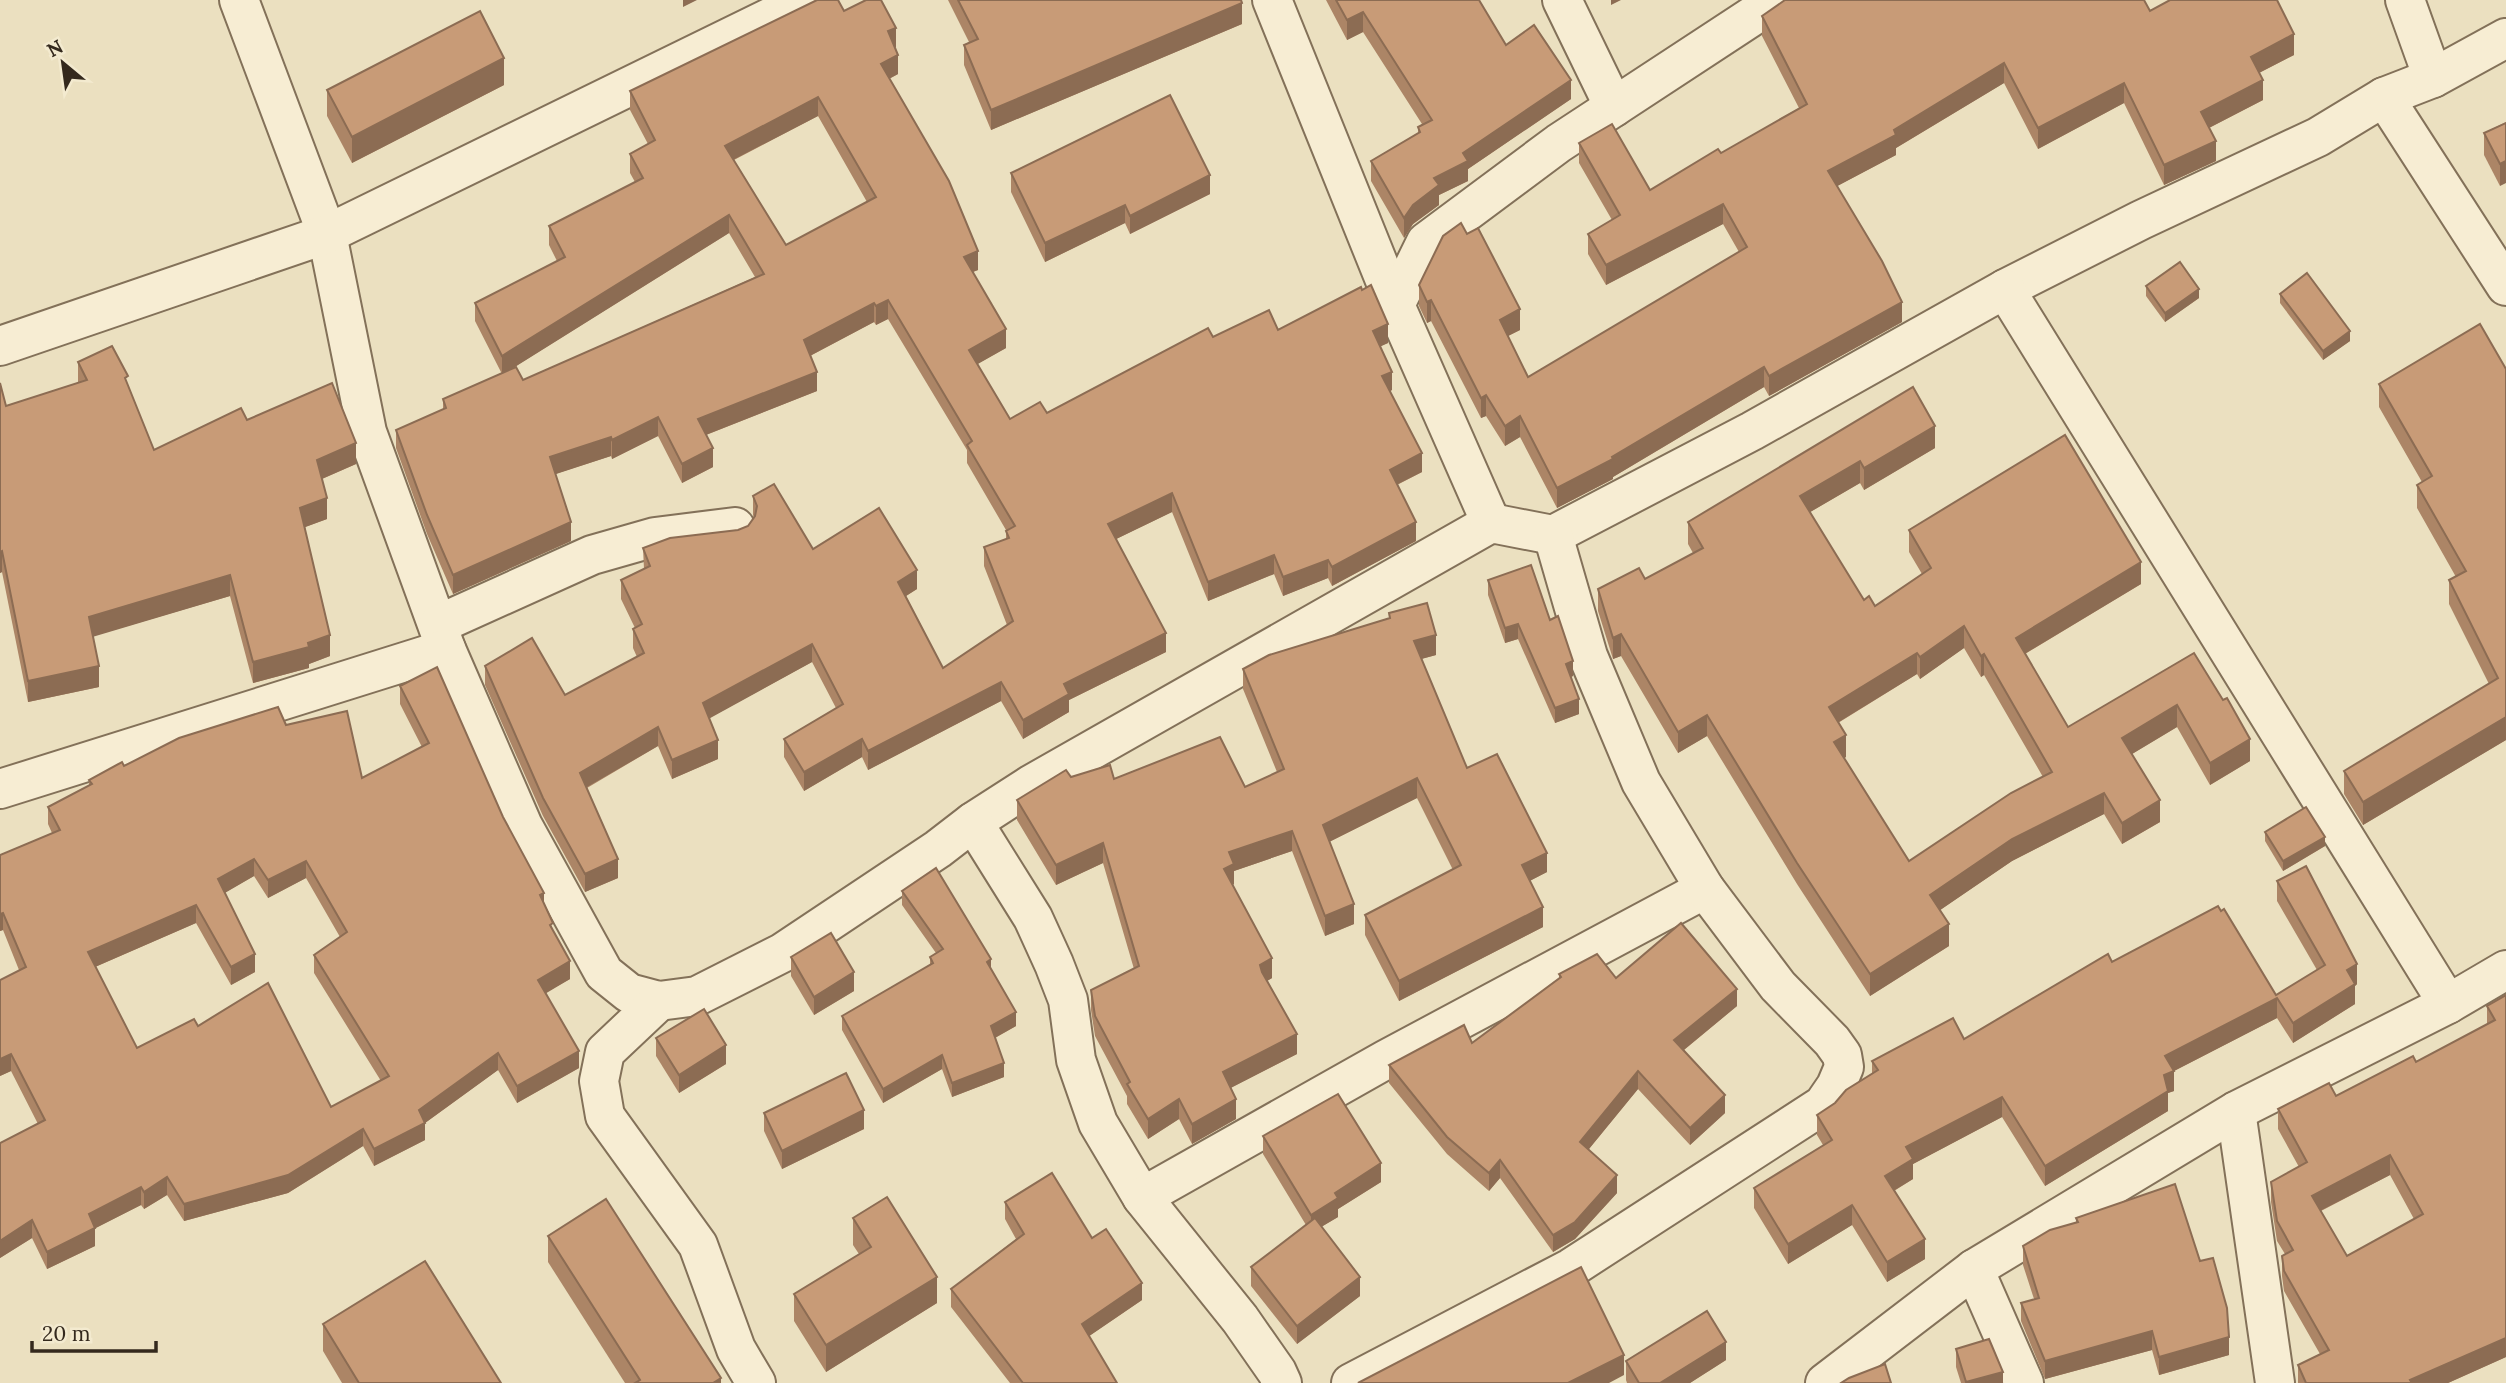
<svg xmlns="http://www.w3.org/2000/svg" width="2506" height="1383" viewBox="0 0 2506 1383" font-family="Lora,serif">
<rect width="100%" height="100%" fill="#ebe0c0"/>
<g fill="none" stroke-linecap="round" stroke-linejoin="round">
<!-- street casing -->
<g stroke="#837159" stroke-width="42">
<g id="street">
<path d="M239,0L327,234L367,432L446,649L523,826L604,973L629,993L659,1001L697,996L782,953L938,849L973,822L1032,784L1491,523L1553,535L1752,431L2005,289L2141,220L2318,137L2384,97L2433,78L2506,38"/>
<path d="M1272,0L1395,305L1491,523"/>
<path d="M1562,0L1614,107"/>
<path d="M2405,0L2433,78"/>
<path d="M2384,97L2506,286"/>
<path d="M2005,289L2448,1004"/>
<path d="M1395,305L1426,242L1559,143L1777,0"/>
<path d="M0,346L327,234L806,0"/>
<path d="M439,624L592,555L655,537L735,527"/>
<path d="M0,789L446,649"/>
<path d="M973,822L1033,918L1054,964L1068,1000L1076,1060L1098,1123L1142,1197L1240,1319L1277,1372L1282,1383"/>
<path d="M659,1001L605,1052L599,1081L605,1116L698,1245L736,1349L756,1383"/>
<path d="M2236,1111L2275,1383"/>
<path d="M1142,1197L1385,1060L1705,889"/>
<path d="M1974,1269L2024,1383"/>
<path d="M1351,1383L1571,1268L1823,1105L1836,1086L1844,1067L1842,1055L1832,1041L1778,986L1705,889L1641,782L1588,656L1553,535"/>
<path d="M1825,1383L1974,1269L2236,1111L2448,1004L2506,970"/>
</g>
</g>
<!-- street -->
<use href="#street" stroke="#f7edd3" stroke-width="38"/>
</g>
<!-- wall -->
<g fill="#ac8566" fill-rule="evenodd">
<path d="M948,0H1241L1242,24L991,130L964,65V45L969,42Z"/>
<path d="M1326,0H1479L1506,45L1571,99L1468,169V181L1439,195V205L1413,224L1404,238L1371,181V161L1418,133V127L1422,124L1363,32L1347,40Z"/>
<path d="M844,11L896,47H895L898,74L889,79L978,270L973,272L1006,348L977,364L1010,419L1047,413L1213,337L1278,330L1388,343L1380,346L1392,390L1390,391L1422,472L1397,485L1416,541L1332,586L1328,578L1283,596L1274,574L1208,601L1172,512L1116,539L1166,652L1069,700V712L1023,739L1001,701L868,770L862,757L804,791L784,757V739L836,708L812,662L709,718L718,759L672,779L658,746L587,788L618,878L585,892L543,816L485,685V666L565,695L637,657L633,648V629L635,628L621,599V580L644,569L643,548L738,530L748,526L754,518L753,515V496L813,549L917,589L906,596L943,668L1007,625L984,566V547L1006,539V530L967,463V450L888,319L876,325L874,322L810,356L817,391L706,435L713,467L682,483L658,436L612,459L611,456L555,474L571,541L453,594L427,534L396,448V430L443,410V399L502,374L475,321V303L557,261L549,245V226L635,182L630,173V154L648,144L630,110V91ZM818,116L867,202L786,245L734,160ZM729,233L755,277L523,380L508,371Z"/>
<path d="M2150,11L2294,55L2259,73L2263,100L2209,128L2216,161L2164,185L2124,103L2038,149L2004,83L1896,148V155L1837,186L1902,322L1769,396L1764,387L1613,477V479L1557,508L1520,437L1505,446L1486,416L1481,418L1431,321L1427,323L1419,306V285L1520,330L1508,336L1528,377L1739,252L1723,224L1606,285L1588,254V234L1612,220L1579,163V143L1650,190L1721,153L1799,108L1762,36V16Z"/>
<path d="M504,85L352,163L327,116V90Z"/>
<path d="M2506,122L2500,186L2484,155V133Z"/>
<path d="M1011,173L1210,194L1130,234L1125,223L1045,262L1011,192Z"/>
<path d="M2146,286L2199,298L2165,322L2146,296Z"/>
<path d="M2280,294L2350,341L2323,360L2280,303Z"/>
<path d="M78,362L128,385L154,450L247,420L356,464L322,479L327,519L305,527L330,656L309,664V668L253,683L230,596L93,636L99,687L28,702L2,572L0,573L6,406L78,383Z"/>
<path d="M2506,369V740L2363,825L2344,794V771L2489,684L2449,604V580L2456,577L2417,508V485L2422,482L2379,407V384Z"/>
<path d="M1913,387L1935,448L1864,490L1860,483L1810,512L1864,600L1875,606L1922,574L1909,552V530L2141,584L2025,654L2068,727L2194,653L2250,761L2210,785L2177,727L2132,754L2160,822L2122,844L2104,814L2012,861L1940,910L1949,946L1870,996L1797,884L1707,736L1678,753L1621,656L1613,659L1598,611V589L1645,579L1693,553L1688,544V522ZM1964,648L1981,677L1984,675L2043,777L1909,861L1844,758L1846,757L1838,723L1917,674L1920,679Z"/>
<path d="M1488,580L1550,620L1573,676L1571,677L1579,714L1555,723L1518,639L1505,643L1488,595Z"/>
<path d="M1389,613L1436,655L1421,659L1467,768L1547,872L1529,881L1543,927L1399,1001L1365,935V915L1453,870L1417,798L1329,842L1354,924L1325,936L1292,851L1234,871V884L1233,885L1272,978L1267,981L1297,1054L1230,1088L1236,1119L1192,1144L1179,1119L1148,1139L1127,1104V1096L1095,1036L1091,1010V990L1134,969L1103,863L1056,885L1017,820V800L1071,777L1245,787L1277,772L1243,689V669L1389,618Z"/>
<path d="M400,686L503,817L544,904L570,979L545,993L579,1068L517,1103L498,1070L425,1123V1140L374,1166L363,1146L288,1193L184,1221L167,1195L144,1209L141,1205L95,1228V1246L47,1269L32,1238L0,1258V1143L38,1124L11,1071L0,1076L19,970L3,930L0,931V855L52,833L48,824V807L89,786V780L124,766L286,725L362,778L422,747L400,704ZM254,876L268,898L306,878L340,937L314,955V973L381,1081L331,1107L198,1026L137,1048L95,967L196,923L231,985L255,972L224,893Z"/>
<path d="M2265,832L2325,846L2283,871L2265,841Z"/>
<path d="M2277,881L2357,984L2355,986V1004L2293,1043L2277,1018L2174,1071V1091L2168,1093V1111L2045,1186L2002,1117L1913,1164V1179L1894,1191L1925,1259L1887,1282L1852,1225L1788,1264L1754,1208V1188L1823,1145L1817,1135V1115L1835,1103L1872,1074V1061L1964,1039L2112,962L2276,995L2317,970L2277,901Z"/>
<path d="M902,891L991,970L1016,1026L995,1038L1004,1077L952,1097L942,1069L883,1103L842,1030V1016L930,965V957L936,953L902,905Z"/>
<path d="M791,957L854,991L814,1015L791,976Z"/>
<path d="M1559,974L1616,978L1737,1006L1684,1050L1725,1113L1690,1145L1638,1089L1588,1150L1617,1193L1575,1239L1553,1252L1500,1178L1489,1191L1447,1154L1389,1083V1065L1472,1043L1559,978Z"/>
<path d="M2506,995V1357L2448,1383H2298V1365L2320,1354L2284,1291L2282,1276V1256L2285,1254L2277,1241L2271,1202V1182L2299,1167L2278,1129V1109L2336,1096L2416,1062L2487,1024V1006ZM2390,1175L2414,1219L2347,1256L2321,1211Z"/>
<path d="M656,1038L726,1064L679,1093L656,1056Z"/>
<path d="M764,1113L864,1129L782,1169L764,1131Z"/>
<path d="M1263,1136L1381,1182L1338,1209V1217L1321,1227L1360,1296L1297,1344L1251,1286V1267L1306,1225L1263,1154Z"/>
<path d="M1005,1202L1092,1238L1142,1300L1089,1336L1117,1383H1010L951,1307V1289L1016,1239L1005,1219Z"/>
<path d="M853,1218L937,1303L826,1372L794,1321V1294L859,1254L853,1245Z"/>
<path d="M2076,1218L2229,1355L2159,1375L2152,1350L2045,1379L2021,1321V1303L2034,1299L2023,1265V1246L2076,1222Z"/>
<path d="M548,1236L721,1383H625L548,1262Z"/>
<path d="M323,1324L501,1383H342L323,1351Z"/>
<path d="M1956,1349L2003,1383H1961L1956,1367Z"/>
<path d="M1726,1360L1690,1383H1627L1626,1380V1361Z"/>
</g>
<!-- shaded-wall -->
<g fill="#8c6c53">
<path d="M683,0H697L683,7Z"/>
<path d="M1611,0H1621L1611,5Z"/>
<path d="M1242,3V24L991,130V110Z"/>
<path d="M1363,12V32L1347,40V20Z"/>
<path d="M896,28V47L888,50V31Z"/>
<path d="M2294,34V55L2251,77V57Z"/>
<path d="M898,55V74L881,83V64Z"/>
<path d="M504,58V85L352,163V137Z"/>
<path d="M2004,63V83L1896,148V155L1828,191V171Z"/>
<path d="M1571,80V99L1468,169V181L1439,195V205L1413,224L1404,238V218L1434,178L1463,153Z"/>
<path d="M2263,80V100L2201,132V112Z"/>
<path d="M2124,83V103L2038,149V128Z"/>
<path d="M818,97V116L725,164V146Z"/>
<path d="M2216,141V161L2164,185V165Z"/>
<path d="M2506,161V183L2500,186V164Z"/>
<path d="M1210,175V194L1130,234V216Z"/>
<path d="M1723,204V224L1606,285V265Z"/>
<path d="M1125,205V223L1045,262V243Z"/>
<path d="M729,215V233L502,375V356Z"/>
<path d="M978,251V270L964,275V257Z"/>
<path d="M2199,289V298L2165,322V313Z"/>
<path d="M888,300V319L876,325V306Z"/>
<path d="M1431,300V321L1427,323V302Z"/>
<path d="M1902,302V322L1769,396V376Z"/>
<path d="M874,303V322L804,359V340Z"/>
<path d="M1520,309V330L1500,340V320Z"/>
<path d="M1388,324V343L1373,350V331Z"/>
<path d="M1006,329V348L969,369V350Z"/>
<path d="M2350,331V341L2323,360V351Z"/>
<path d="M1764,367V387L1613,477V479L1557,508V488L1612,457Z"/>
<path d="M817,372V391L698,438V419Z"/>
<path d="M1392,372V390L1382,395V376Z"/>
<path d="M1486,395V416L1481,418V398Z"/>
<path d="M1520,416V437L1505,446V426Z"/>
<path d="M658,417V436L612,459V440Z"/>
<path d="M1935,426V448L1864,490V468Z"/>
<path d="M611,437V456L550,476V457Z"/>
<path d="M356,443V464L317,481V460Z"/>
<path d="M713,448V467L682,483V464Z"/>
<path d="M1422,453V472L1390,488V470Z"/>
<path d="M1860,461V483L1800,518V496Z"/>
<path d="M1172,493V512L1108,543V524Z"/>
<path d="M327,498V519L300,529V508Z"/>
<path d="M571,522V541L453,594V575Z"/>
<path d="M1416,522V541L1332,586V567Z"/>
<path d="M2,551V572L0,573V552Z"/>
<path d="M1274,555V574L1208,601V582Z"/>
<path d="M1328,560V578L1283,596V577Z"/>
<path d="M2141,562V584L2016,659V638Z"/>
<path d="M917,570V589L898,601V582Z"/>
<path d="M230,575V596L89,638V617Z"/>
<path d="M1518,624V639L1505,643V628Z"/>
<path d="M1964,626V648L1920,679V657Z"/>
<path d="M1166,633V652L1069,700V712L1023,739V720L1064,684Z"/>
<path d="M1621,634V656L1613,659V638Z"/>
<path d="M330,635V656L309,664V668L253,683V662Z"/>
<path d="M1436,635V655L1414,661V641Z"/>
<path d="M812,644V662L703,722V703Z"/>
<path d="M1917,653V674L1829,728V707Z"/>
<path d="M1984,654V675L1981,677V656Z"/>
<path d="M1573,661V676L1566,679V664Z"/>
<path d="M99,666V687L28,702V681Z"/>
<path d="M1001,682V701L868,770V751Z"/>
<path d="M1579,699V714L1555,723V708Z"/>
<path d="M2177,705V727L2122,760V738Z"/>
<path d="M1707,715V736L1678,753V732Z"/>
<path d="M2506,717V740L2363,825V802Z"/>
<path d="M658,727V746L580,791V773Z"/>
<path d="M1846,735V757L1834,764V742Z"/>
<path d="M862,739V757L804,791V772Z"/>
<path d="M2250,739V761L2210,785V763Z"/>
<path d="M718,740V759L672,779V760Z"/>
<path d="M1417,778V798L1323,845V825Z"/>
<path d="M2104,793V814L2012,861L1930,917V895L2012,839Z"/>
<path d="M2160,800V822L2122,844V823Z"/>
<path d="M1292,831V851L1234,871V884L1224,888V869L1229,852Z"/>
<path d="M2325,837V846L2283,871V861Z"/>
<path d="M1103,843V863L1056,885V865Z"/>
<path d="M1547,853V872L1522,885V865Z"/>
<path d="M254,859V876L218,897V879Z"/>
<path d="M618,859V878L585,892V874Z"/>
<path d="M306,861V878L268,898V880Z"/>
<path d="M544,893V910L540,895Z"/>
<path d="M1354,904V924L1325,936V916Z"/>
<path d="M196,905V923L88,970V952Z"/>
<path d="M1543,907V927L1399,1001V981Z"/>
<path d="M3,913V930L0,931V914Z"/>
<path d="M1949,924V946L1870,996V974Z"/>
<path d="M255,954V972L231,985V967Z"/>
<path d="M1272,958V978L1260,985V965Z"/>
<path d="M991,959V973L987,962Z"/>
<path d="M570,961V979L538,998V980Z"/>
<path d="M2357,964V984L2355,986V1004L2293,1043V1023L2347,970Z"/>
<path d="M854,972V991L814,1015V997Z"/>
<path d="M1737,989V1006L1674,1058V1040Z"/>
<path d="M2277,998V1018L2174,1071V1091L2168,1093V1111L2045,1186V1166L2164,1075L2165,1056Z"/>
<path d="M1016,1012V1026L991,1040V1026Z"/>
<path d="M1297,1034V1054L1223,1092V1072Z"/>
<path d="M726,1045V1064L679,1093V1075Z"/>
<path d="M579,1051V1068L517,1103V1086Z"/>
<path d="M498,1053V1070L425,1123V1140L374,1166V1149L419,1110Z"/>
<path d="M11,1054V1071L0,1076V1059Z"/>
<path d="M942,1055V1069L883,1103V1089Z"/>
<path d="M1004,1063V1077L952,1097V1083Z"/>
<path d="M1638,1071V1089L1580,1160V1142Z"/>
<path d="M1725,1095V1113L1690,1145V1128Z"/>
<path d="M2002,1097V1117L1913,1164V1179L1885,1196V1176L1906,1147Z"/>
<path d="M1179,1099V1119L1148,1139V1119Z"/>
<path d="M1236,1099V1119L1192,1144V1124Z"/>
<path d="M864,1110V1129L782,1169V1151Z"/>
<path d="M363,1129V1146L288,1193L184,1221V1204Z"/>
<path d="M2390,1155V1175L2312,1215V1196Z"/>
<path d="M1500,1160V1178L1489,1191V1173Z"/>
<path d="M1381,1163V1182L1338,1209V1217L1311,1233V1215L1335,1193Z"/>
<path d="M1617,1175V1193L1575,1239L1553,1252V1235Z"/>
<path d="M167,1177V1195L144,1209V1192Z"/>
<path d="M141,1187V1205L94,1229L95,1228V1246L47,1269V1252L89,1214Z"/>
<path d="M1852,1205V1225L1788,1264V1244Z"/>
<path d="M32,1220V1238L0,1258V1241Z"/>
<path d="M1925,1239V1259L1887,1282V1262Z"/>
<path d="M937,1277V1303L826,1372V1345Z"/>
<path d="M1360,1277V1296L1297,1344V1326Z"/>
<path d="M1142,1283V1300L1082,1341V1324Z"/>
<path d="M2152,1331V1350L2045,1379V1361Z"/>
<path d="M2229,1337V1355L2159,1375V1357Z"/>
<path d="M2506,1338V1357L2448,1383H2410V1380Z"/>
<path d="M1726,1342V1360L1690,1383H1660Z"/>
<path d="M1624,1355V1375L1609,1383H1568Z"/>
<path d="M2003,1372V1383H1966V1382Z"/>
<path d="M721,1378V1383H713Z"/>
</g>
<!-- building -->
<g fill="#c89b77" stroke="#8c6c53" stroke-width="2" fill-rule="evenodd">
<path d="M817,0H838L844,11L866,0H881L896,28L888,31L898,55L881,64L949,181L978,251L964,257L1006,329L969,350L1010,419L1040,402L1047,413L1208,328L1213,337L1269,310L1278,330L1361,287L1362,290L1371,285L1388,324L1373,331L1392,372L1382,376L1422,453L1390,470L1416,522L1332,567L1328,560L1283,577L1274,555L1208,582L1172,493L1108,524L1166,633L1064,684L1069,694L1023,720L1001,682L868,751L862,739L804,772L784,739L843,704L812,644L703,703L718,740L672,760L658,727L580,773L618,859L585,874L543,798L485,666L532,638L565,695L644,653L633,629L642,624L621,580L650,566L643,548L670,538L738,530L748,526L755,516L757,506L753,496L774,484L813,549L879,508L917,570L898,582L943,668L1013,621L984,547L1009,538L1006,531L1015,526L967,445L972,441L888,300L876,306L874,303L804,340L817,372L698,419L713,448L682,464L658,417L612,440L611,437L550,457L571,522L453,575L427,515L396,430L446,408L443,399L516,367L523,380L764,274L729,215L502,356L475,303L565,257L549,226L643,178L630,154L655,140L630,91ZM818,97L876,197L786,245L725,146Z"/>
<path d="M958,0H1241L1242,3L991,110L964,45L978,39Z"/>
<path d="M1336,0H1479L1506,45L1534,25L1571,80L1463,153L1468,161L1434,178L1439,185L1413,205L1404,218L1371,161L1420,132L1418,127L1432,120L1363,12L1347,20Z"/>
<path d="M1785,0H2144L2150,11L2170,0H2277L2294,34L2251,57L2263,80L2201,112L2216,141L2164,165L2124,83L2038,128L2004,63L1894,130L1896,135L1828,171L1882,261L1902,302L1769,376L1764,367L1612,457L1613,459L1557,488L1520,416L1505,426L1486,395L1481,398L1431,300L1427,302L1419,285L1443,236L1461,223L1467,234L1478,228L1520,309L1500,320L1528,377L1747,247L1723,204L1606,265L1588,234L1620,215L1579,143L1612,124L1650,190L1718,149L1721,153L1807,104L1762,16Z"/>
<path d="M480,11L504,58L352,137L327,90Z"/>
<path d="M1170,95L1210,175L1130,216L1125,205L1045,243L1011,173Z"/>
<path d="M2506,123V161L2500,164L2484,133Z"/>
<path d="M2180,262L2199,289L2165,313L2146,286Z"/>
<path d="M2307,273L2350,331L2323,351L2280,294Z"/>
<path d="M2480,324L2506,369V717L2363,802L2344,771L2498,678L2449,580L2466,571L2417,485L2432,476L2379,384Z"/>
<path d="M112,346L128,376L125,378L154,450L241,408L247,420L332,383L356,443L317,460L327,498L300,508L330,635L308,643L309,647L253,662L230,575L89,617L99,666L28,681L2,551L0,552V383L6,406L87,380L78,362Z"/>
<path d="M1913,387L1935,426L1864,468L1860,461L1800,496L1864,600L1869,596L1875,606L1931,568L1909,530L2065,435L2141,562L2016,638L2068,727L2194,653L2223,700L2227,698L2250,739L2210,763L2177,705L2122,738L2160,800L2122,823L2104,793L2012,839L1930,895L1949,924L1870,974L1797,863L1707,715L1678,732L1621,634L1613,638L1598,589L1639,568L1645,579L1703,548L1688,522ZM1964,626L1981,656L1984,654L2052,772L2011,793L1909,861L1834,742L1846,735L1829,707L1917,653L1920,657Z"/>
<path d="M1531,565L1550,620L1558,616L1573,661L1566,664L1579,699L1555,708L1518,624L1505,628L1488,580Z"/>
<path d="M1427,603L1436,635L1414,641L1467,768L1497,754L1547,853L1522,865L1543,907L1399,981L1365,915L1461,865L1417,778L1323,825L1354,904L1325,916L1292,831L1229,852L1234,864L1224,869L1272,958L1260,965L1262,972L1297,1034L1223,1072L1236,1099L1192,1124L1179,1099L1148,1119L1127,1084L1130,1082L1095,1016L1091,990L1139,966L1103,843L1056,865L1017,800L1066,770L1071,777L1110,765L1114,779L1220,737L1245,787L1284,769L1243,669L1269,655L1390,618L1389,613Z"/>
<path d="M437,667L503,817L544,893L540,895L553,923L550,925L570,961L538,980L579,1051L517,1086L498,1053L419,1110L425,1123L374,1149L363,1129L288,1175L184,1204L167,1177L144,1192L141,1187L89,1214L95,1228L47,1252L32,1220L0,1241V1143L45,1120L11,1054L0,1059V980L26,967L3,913L0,914V855L60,830L48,807L92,784L89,780L122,762L124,766L179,738L278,707L286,725L347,711L362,778L429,743L400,686ZM254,859L268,880L306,861L347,932L314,955L389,1076L331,1107L268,983L198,1026L194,1019L137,1048L88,952L196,905L231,967L255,954L218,879Z"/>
<path d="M2306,807L2325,837L2283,861L2265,832Z"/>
<path d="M2306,866L2357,964L2347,970L2355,984L2293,1023L2277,998L2165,1056L2174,1071L2164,1075L2168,1091L2045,1166L2002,1097L1906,1147L1913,1159L1885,1176L1925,1239L1887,1262L1852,1205L1788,1244L1754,1188L1832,1140L1817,1115L1835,1103L1846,1090L1878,1070L1872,1061L1953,1018L1964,1039L2108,954L2112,962L2218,906L2221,911L2224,909L2276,995L2325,965L2277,881Z"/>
<path d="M936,868L991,959L987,962L1016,1012L991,1026L1004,1063L952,1083L942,1055L883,1089L842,1016L933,963L930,957L943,949L902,891Z"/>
<path d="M1681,923L1737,989L1674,1040L1725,1095L1690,1128L1638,1071L1580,1142L1617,1175L1575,1222L1553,1235L1500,1160L1489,1173L1447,1137L1389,1065L1464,1025L1472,1043L1561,977L1559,974L1597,954L1616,978Z"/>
<path d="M831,933L854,972L814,997L791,957Z"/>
<path d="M2506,995V1338L2410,1380L2412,1383H2306L2298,1365L2329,1350L2284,1271L2282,1256L2293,1250L2277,1221L2271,1182L2307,1162L2278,1109L2329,1083L2336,1096L2413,1056L2416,1062L2495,1020L2487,1006ZM2390,1155L2423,1214L2347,1256L2312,1196Z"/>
<path d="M704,1009L726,1045L679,1075L656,1038Z"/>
<path d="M846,1073L864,1110L782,1151L764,1113Z"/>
<path d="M1338,1094L1381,1163L1335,1193L1338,1198L1311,1215L1263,1136Z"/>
<path d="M1052,1173L1092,1238L1106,1229L1142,1283L1082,1324L1117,1383H1023L951,1289L1024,1234L1005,1202Z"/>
<path d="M2175,1184L2200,1261L2213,1258L2227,1308L2229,1337L2159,1357L2152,1331L2045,1361L2021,1303L2039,1298L2023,1246L2050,1230L2078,1222L2076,1218Z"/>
<path d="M887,1197L937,1277L826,1345L794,1294L871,1247L853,1218Z"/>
<path d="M606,1199L721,1378L713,1383H635L640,1380L548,1236Z"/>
<path d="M1315,1218L1360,1277L1297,1326L1251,1267Z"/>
<path d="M425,1261L501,1383H359L323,1324Z"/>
<path d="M1581,1267L1624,1355L1568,1383H1358Z"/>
<path d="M1707,1311L1726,1342L1660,1383H1639L1626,1361Z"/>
<path d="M1989,1339L2003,1372L1966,1382L1956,1349Z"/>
<path d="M1885,1364L1891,1383H1841L1849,1378Z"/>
</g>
<!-- north arrow -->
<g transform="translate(63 63) rotate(331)" stroke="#f3eacf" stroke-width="5" paint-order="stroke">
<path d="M0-5L12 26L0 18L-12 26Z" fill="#34291d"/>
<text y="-10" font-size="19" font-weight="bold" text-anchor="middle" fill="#34291d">N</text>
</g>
<!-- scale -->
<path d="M32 1341v10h124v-10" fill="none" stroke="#34291d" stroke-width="3.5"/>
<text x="42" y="1341" font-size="21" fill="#34291d" stroke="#f3eacf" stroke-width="5" paint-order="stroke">20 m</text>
</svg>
